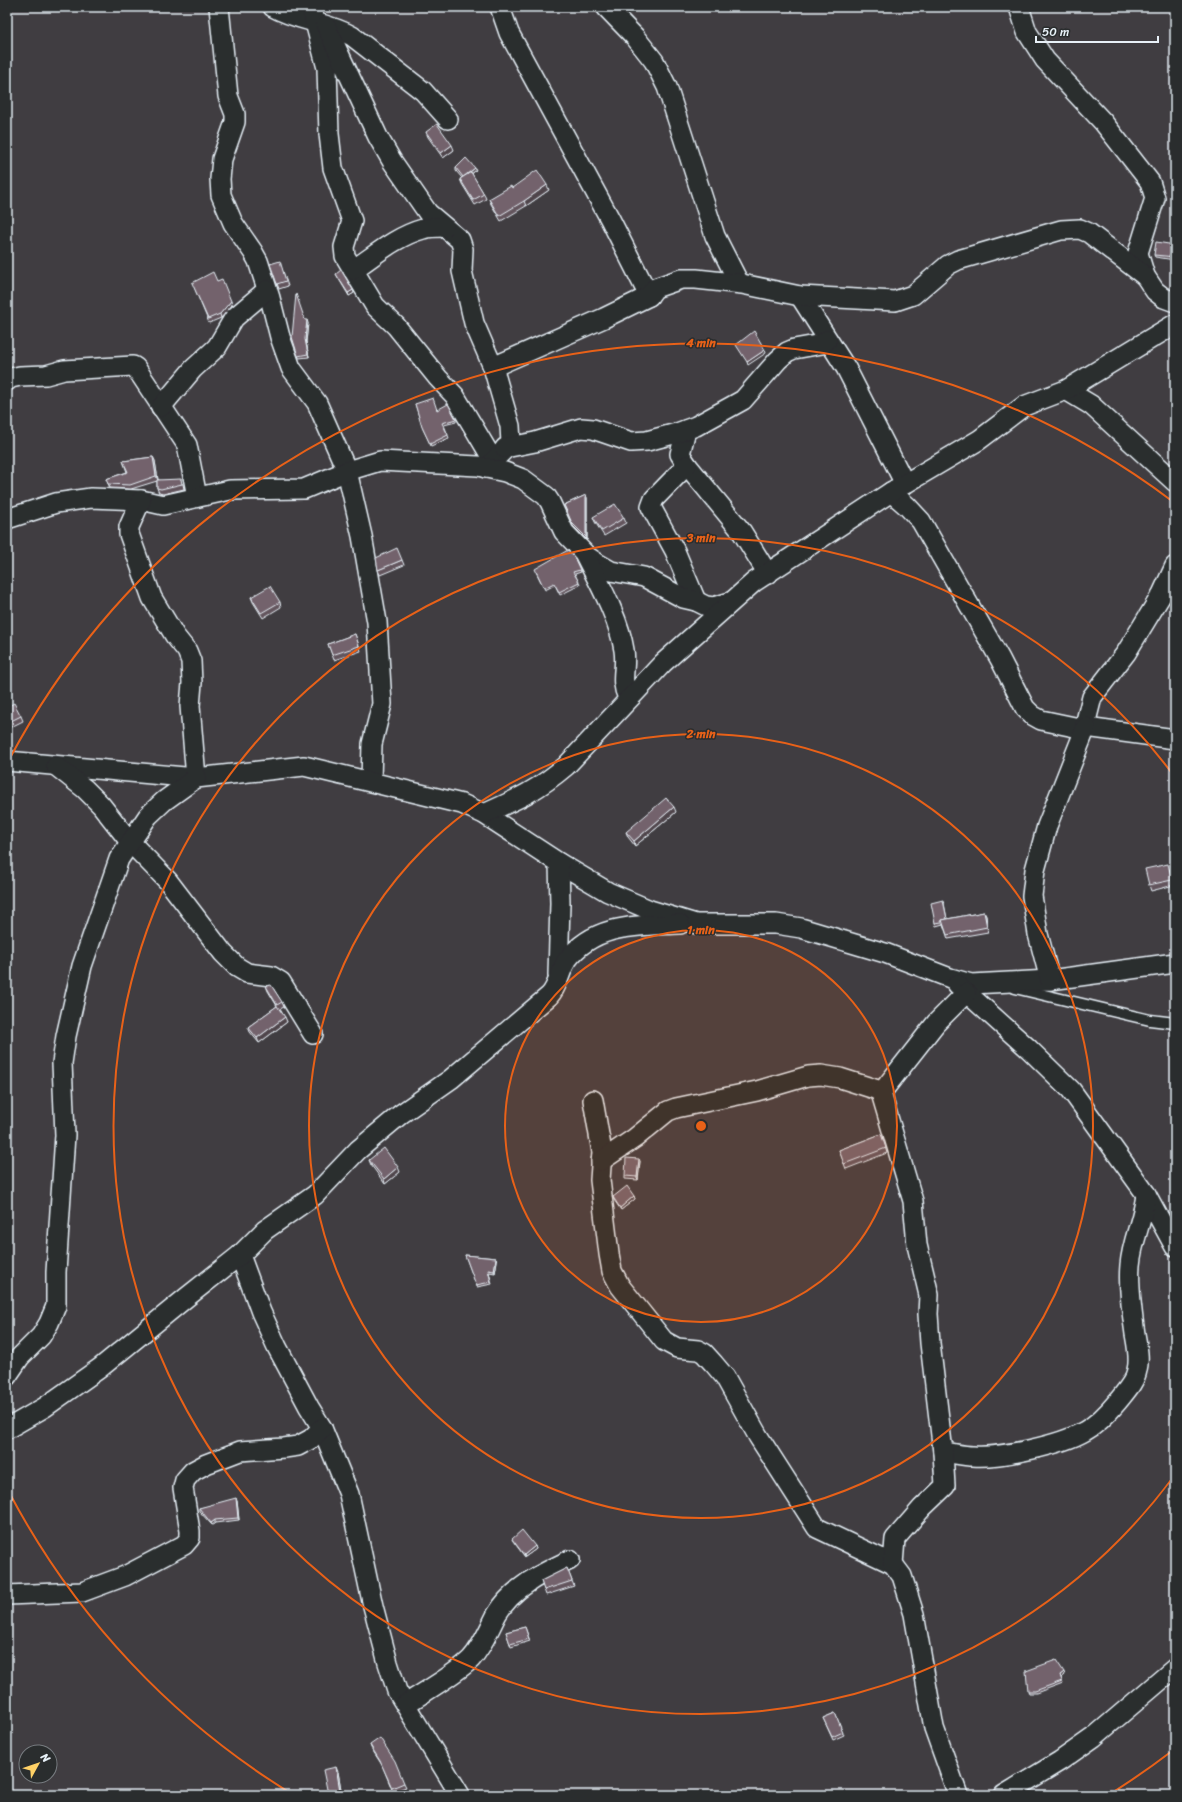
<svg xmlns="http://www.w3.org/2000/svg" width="1182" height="1802" viewBox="0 0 1182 1802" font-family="Sriracha,sans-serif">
<rect width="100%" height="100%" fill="#403d41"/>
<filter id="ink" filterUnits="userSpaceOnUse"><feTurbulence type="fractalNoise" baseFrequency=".025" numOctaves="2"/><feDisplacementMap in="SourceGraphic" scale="8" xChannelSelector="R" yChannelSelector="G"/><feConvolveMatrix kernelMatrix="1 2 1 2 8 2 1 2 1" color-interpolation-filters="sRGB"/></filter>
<g filter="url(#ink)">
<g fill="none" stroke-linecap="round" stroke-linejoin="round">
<!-- lane casing -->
<g stroke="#e8f1f8" stroke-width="13">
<path id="lane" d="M1015,988L1150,1020L1175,1023"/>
</g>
<!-- street casing -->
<g stroke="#e8f1f8" stroke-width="22">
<g id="street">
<path d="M219,7L228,96L235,114V122L222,159L220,179L221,195L233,223L253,252L258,261L270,298L280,337L291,368L317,403L347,471L362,536L377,622L382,704L372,744L371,781"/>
<path d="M273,7C297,21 328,22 352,36L423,91L448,119"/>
<path d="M311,7L327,68L329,134L333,168L352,221L344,247L345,256L375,306L396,326L438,378L455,396L493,460"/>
<path d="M500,7L509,33L610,219L649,296"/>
<path d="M606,7L635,37L654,61L667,87L715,236L739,283"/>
<path d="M1019,7L1027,32L1045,60L1103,122L1150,182L1155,198L1138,253L1145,276"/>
<path d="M326,26L378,137L392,161L428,213L460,240L463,249L462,271L474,323L493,367L510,426L511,443L486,468"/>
<path d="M353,270C375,255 397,236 423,229C429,227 437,227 444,227"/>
<path d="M800,296L846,368L905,484"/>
<path d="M493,367L604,318L649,296L655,288L681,279H696L742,284L800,296L895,301L913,295L948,265L958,260L1061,230L1080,229L1089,233L1145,276L1155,291L1164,298L1175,302"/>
<path d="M7,381L11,378L20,376L46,375L64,370L133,366L136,368L187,445L197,497"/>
<path d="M1066,390L1091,405L1175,482"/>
<path d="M161,407L193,369L217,347L234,318L267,290"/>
<path d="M686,430L680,454L687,465L742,532L768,574"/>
<path d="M505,448L535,442L581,428L593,429L631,442L647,441L677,433L696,426L743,400L778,360L787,352L794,349L822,344L827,340"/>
<path d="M687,465L654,499L651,507L675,551L696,601"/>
<path d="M891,492L907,506L921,521L1000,659L1025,708L1032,715L1041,720L1084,729L1086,727L1175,739"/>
<path d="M7,519L56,503L91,498L141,500L163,505L230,490L304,489L347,471L380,461L478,466L505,472L523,479L546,496L550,502L564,532L588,557L597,563L611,571L644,577L683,598L696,601L706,606L713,607L730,602"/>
<path d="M585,555C599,583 619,618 624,650C627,669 619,679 628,698"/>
<path d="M1084,729L1092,697L1126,653L1162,594L1175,566"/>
<path d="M7,761L196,778L304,766L462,804L484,814L559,863L608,892L650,910L696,924H776L801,928L885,953L950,978L971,984L1050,980L1175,963"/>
<path d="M56,766L85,789L101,805L130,842L168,881L223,953L237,967L247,973L271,976L281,982L313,1034"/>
<path d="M484,814C518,799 538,790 566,766L663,663L754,582L891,492L979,440L1024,406L1066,390L1175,324"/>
<path d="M558,975L560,903L559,863"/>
<path d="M1050,980L1038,934L1032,896L1035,870L1047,826L1086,727"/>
<path d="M957,984L1029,1049L1071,1090L1146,1194L1175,1247"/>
<path d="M593,1100L602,1152L600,1180L609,1254L612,1271L620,1286L664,1341L677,1348L698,1350L704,1353L714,1364L725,1377L758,1436L817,1528L893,1564L902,1576L914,1614L934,1728L958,1795"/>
<path d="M601,1161L635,1138L668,1111L676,1108L757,1091L808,1076L821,1075L840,1078L881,1091"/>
<path d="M240,1255L261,1312L277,1347L309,1407L322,1428L349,1494L373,1606L388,1663L397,1691L460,1795"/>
<path d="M7,1376L20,1357L41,1336L49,1323L56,1306V1272L65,1135L62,1063L66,1036L82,966L119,859L148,816L164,801L196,778L190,706L192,683L191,661L187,651L175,636L152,598L129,534V527L141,500"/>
<path d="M7,1429L45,1407L100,1368L187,1297L240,1255L265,1230L315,1195L358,1150L401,1114L451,1079L549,996C559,986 559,971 567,960C595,923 638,926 680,924"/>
<path d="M943,1452C953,1453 963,1456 973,1456C1001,1458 1061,1445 1085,1431C1098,1424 1109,1412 1118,1401C1125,1392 1135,1382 1137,1370C1140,1359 1137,1345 1135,1334C1132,1312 1128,1286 1130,1265C1132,1240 1144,1218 1146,1194"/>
<path d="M893,1564L895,1539L922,1508L945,1486L943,1452L930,1343L928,1314L929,1295L917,1245L913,1201L881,1093L936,1023L966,993"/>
<path d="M7,1595L82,1592L125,1576L184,1545L190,1538V1531L183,1488L185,1480L193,1471L206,1464L240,1451L284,1448L298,1446L311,1439L322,1428"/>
<path d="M406,1704C424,1692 456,1674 471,1659C483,1646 489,1629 497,1614C513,1587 542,1573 570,1560"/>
<path d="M1004,1795L1060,1761L1094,1737L1175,1668"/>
</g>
</g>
<!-- lane -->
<use href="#lane" stroke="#2a2d2e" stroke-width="10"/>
<!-- street -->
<use href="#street" stroke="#2a2d2e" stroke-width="19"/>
</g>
<!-- wall -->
<g fill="#63545d" stroke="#e8f1f8">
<path d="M426,132L454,150L443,158L428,137Z"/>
<path d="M456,168L476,170L472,174L484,194L486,199L475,205L462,184L460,179L462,178L456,171Z"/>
<path d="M512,188L549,190L526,206L501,221L491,204L489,199Z"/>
<path d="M1175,245V260L1155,257L1154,255Z"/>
<path d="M270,264L281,266L288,286L279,289Z"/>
<path d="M336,274L353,290L354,293L349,296L337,276Z"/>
<path d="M217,281L232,305L221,318L209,323L194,287Z"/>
<path d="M305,320L308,323L306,342L309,357L299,358L292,337Z"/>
<path d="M415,404L437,410L456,419V422L444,425L449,438L431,446L423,429Z"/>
<path d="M153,457L155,461L158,480L183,484L184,489L163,494L159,493L157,488V481L131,489L110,488L106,479L127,472L123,461Z"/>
<path d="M586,495L587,498V540L573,526L564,505Z"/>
<path d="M593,517L624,518L626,523L604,536L595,522Z"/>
<path d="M402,560L404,565L380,575L378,570Z"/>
<path d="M580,570L581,572L575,574L580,585L560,595L555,585L545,590L536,572Z"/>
<path d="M251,597L280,602L281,607L263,618L253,602Z"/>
<path d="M355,634L361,651L334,660L328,644Z"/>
<path d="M7,707L21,716L23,721L7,729Z"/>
<path d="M676,812L635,846L628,837L626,832Z"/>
<path d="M1170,869L1174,885L1151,891L1149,885Z"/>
<path d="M944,903L947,919L984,912L986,916L988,932L948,939L943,924L936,926L935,923Z"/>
<path d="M266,986L282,1002L284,1007L280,1009L287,1022L259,1043L250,1032L248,1027L277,1006L268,991Z"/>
<path d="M881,1134L887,1153L846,1169L839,1150Z"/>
<path d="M369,1160L400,1172L385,1184L371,1165Z"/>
<path d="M640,1161L638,1180L625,1179V1176Z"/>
<path d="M634,1196L635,1199L621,1210L614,1200L613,1197Z"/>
<path d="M465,1255L496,1258L497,1261L495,1273L489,1272L492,1284L477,1287Z"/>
<path d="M237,1501L239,1520L215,1523L212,1525L199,1511V1508Z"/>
<path d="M512,1539L535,1546L536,1549L525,1557L513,1541Z"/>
<path d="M567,1568L574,1586L546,1595L541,1581Z"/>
<path d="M525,1627L530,1641L511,1647L506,1632Z"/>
<path d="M1065,1675L1061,1678L1063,1683L1036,1693H1029L1028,1691Z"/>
<path d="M835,1713L844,1735L833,1740L823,1718Z"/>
<path d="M370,1745L404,1783L406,1787L393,1792L382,1765L371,1748Z"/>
<path d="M338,1772L342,1795H329L328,1794Z"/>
</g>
<!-- shaded-wall -->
<g fill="#50454c" stroke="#e8f1f8">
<path d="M452,145L454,150L443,158L441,153Z"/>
<path d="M475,168L476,170L464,180L463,178Z"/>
<path d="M547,185L549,190L526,206L524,201Z"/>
<path d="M353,290L354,293L349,296L348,293Z"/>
<path d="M231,301L232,305L221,318L220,314Z"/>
<path d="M307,320L308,323L306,342L309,357L305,339Z"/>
<path d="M765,350L766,353L748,365L747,362Z"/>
<path d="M153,457L155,461L158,480L156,476Z"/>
<path d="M586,495L587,498V540L586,537Z"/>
<path d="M674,807L676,812L635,846L634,841Z"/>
<path d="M984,912L986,916L988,932Z"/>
<path d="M285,1017L287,1022L259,1043L257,1038Z"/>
<path d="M639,1159L640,1161L638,1180L637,1177Z"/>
<path d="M398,1167L400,1172L385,1184L384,1179Z"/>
<path d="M634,1196L635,1199L621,1210L620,1208Z"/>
<path d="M496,1258L497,1261L495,1273L494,1271Z"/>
<path d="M236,1498L237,1501L239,1520L238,1518Z"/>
<path d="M215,1520V1523L212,1525L211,1523Z"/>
<path d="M535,1546L536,1549L525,1557L524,1555Z"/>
<path d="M1064,1672L1065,1675L1061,1678L1060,1675Z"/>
<path d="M336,1767L338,1772L342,1795L340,1791Z"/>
</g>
<!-- building -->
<g fill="#73626c" stroke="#e8f1f8">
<path d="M437,124L452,145L441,153L426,132Z"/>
<path d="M466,158L475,168L463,177L456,168Z"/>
<path d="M537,170L547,185L524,201L499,216L489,199L511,186L512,188Z"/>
<path d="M471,172L484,194L473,200L460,179Z"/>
<path d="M1156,242L1175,245V257L1154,255Z"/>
<path d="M280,261L286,281L277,284L270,264Z"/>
<path d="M341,270L353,290L348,293L336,274Z"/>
<path d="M213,272L217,281L222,279L231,301L220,314L208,319L192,283Z"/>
<path d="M296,294L305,320H307L305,339L308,354L298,356L292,337Z"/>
<path d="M754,331L765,350L747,362L736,345Z"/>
<path d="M433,398L437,410L448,404L456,419L442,423L448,435L430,444L422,427L415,404Z"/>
<path d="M153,457L156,476L130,485L108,484L106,479L128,472L123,461Z"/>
<path d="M181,479L182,484L161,489L157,488V480Z"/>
<path d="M586,495V537L572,523L564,505Z"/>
<path d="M615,504L624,518L602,531L593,517Z"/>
<path d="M397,548L402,560L378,570L376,558Z"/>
<path d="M568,550L574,557L580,570L573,572L579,582L559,592L554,583L544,588L535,569Z"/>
<path d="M270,586L280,602L261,613L251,597Z"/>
<path d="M355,634L359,646L332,655L328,644Z"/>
<path d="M14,703L21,716L7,723V707Z"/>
<path d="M666,798L674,807L634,841L626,832Z"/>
<path d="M1168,864L1172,880L1149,885L1145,869Z"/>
<path d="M943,900L947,919L942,920V922L935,923L931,903Z"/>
<path d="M984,912L987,927L947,935L942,920Z"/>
<path d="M271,985L282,1002L277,1005L266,986Z"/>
<path d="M277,1006L285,1017L257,1038L248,1027Z"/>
<path d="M881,1134L886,1148L844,1164L839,1150Z"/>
<path d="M384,1148L398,1167L384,1179L369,1160Z"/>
<path d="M626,1158L639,1159L637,1177L625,1176Z"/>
<path d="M627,1186L634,1196L620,1208L613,1197Z"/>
<path d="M465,1255L496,1258L494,1271L488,1270L491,1282L476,1285Z"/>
<path d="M236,1498L238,1518L215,1520L211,1523L199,1508Z"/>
<path d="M522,1530L535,1546L524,1555L512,1539Z"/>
<path d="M567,1568L572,1581L544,1590L541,1581Z"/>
<path d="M525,1627L529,1639L510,1644L506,1632Z"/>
<path d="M1056,1660L1064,1672L1060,1675L1062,1681L1035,1691H1028L1026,1671Z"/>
<path d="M835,1713L843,1732L832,1737L823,1718Z"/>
<path d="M380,1738L395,1761L404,1783L392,1788L380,1761L370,1745Z"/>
<path d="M336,1767L340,1791L328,1794L323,1770Z"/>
</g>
</g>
<!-- distance rings -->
<circle cx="701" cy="1126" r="196" fill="#e86118" fill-opacity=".12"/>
<g fill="none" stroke="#e86118" stroke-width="2">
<circle cx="701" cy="1126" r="196"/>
<circle cx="701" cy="1126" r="392"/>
<path d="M1174 1476A588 588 0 1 1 1174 776"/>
<path d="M1172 1751A783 783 0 0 1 1110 1794M292 1794A783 783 0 0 1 10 1494M10 758A783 783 0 0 1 1172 501"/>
</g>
<circle cx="701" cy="1126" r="6" fill="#e86118" stroke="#2a2d2e" stroke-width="2"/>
<g font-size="12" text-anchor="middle" font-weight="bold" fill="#e86118" stroke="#2a2d2e" stroke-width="3" stroke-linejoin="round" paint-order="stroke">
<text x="701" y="347">4 min</text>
<text x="701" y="542">3 min</text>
<text x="701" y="738">2 min</text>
<text x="701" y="934">1 min</text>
</g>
<!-- margin -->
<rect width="1182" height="1802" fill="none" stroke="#2a2d2e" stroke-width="24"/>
<rect x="12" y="12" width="1158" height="1778" fill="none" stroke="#e8f1f8" stroke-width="1.5" filter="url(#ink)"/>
<!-- north arrow -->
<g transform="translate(38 1764) rotate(50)"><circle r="19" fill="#2a2d2e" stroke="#767b7f"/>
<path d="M0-3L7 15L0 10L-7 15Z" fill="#ffd166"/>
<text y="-6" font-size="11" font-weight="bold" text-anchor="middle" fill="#e8f1f8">N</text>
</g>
<!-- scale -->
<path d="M1036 36v6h122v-6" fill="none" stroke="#e8f1f8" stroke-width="2"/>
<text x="1042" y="36" font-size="12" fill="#e8f1f8" stroke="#2a2d2e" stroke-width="3" paint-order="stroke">50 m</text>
</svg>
